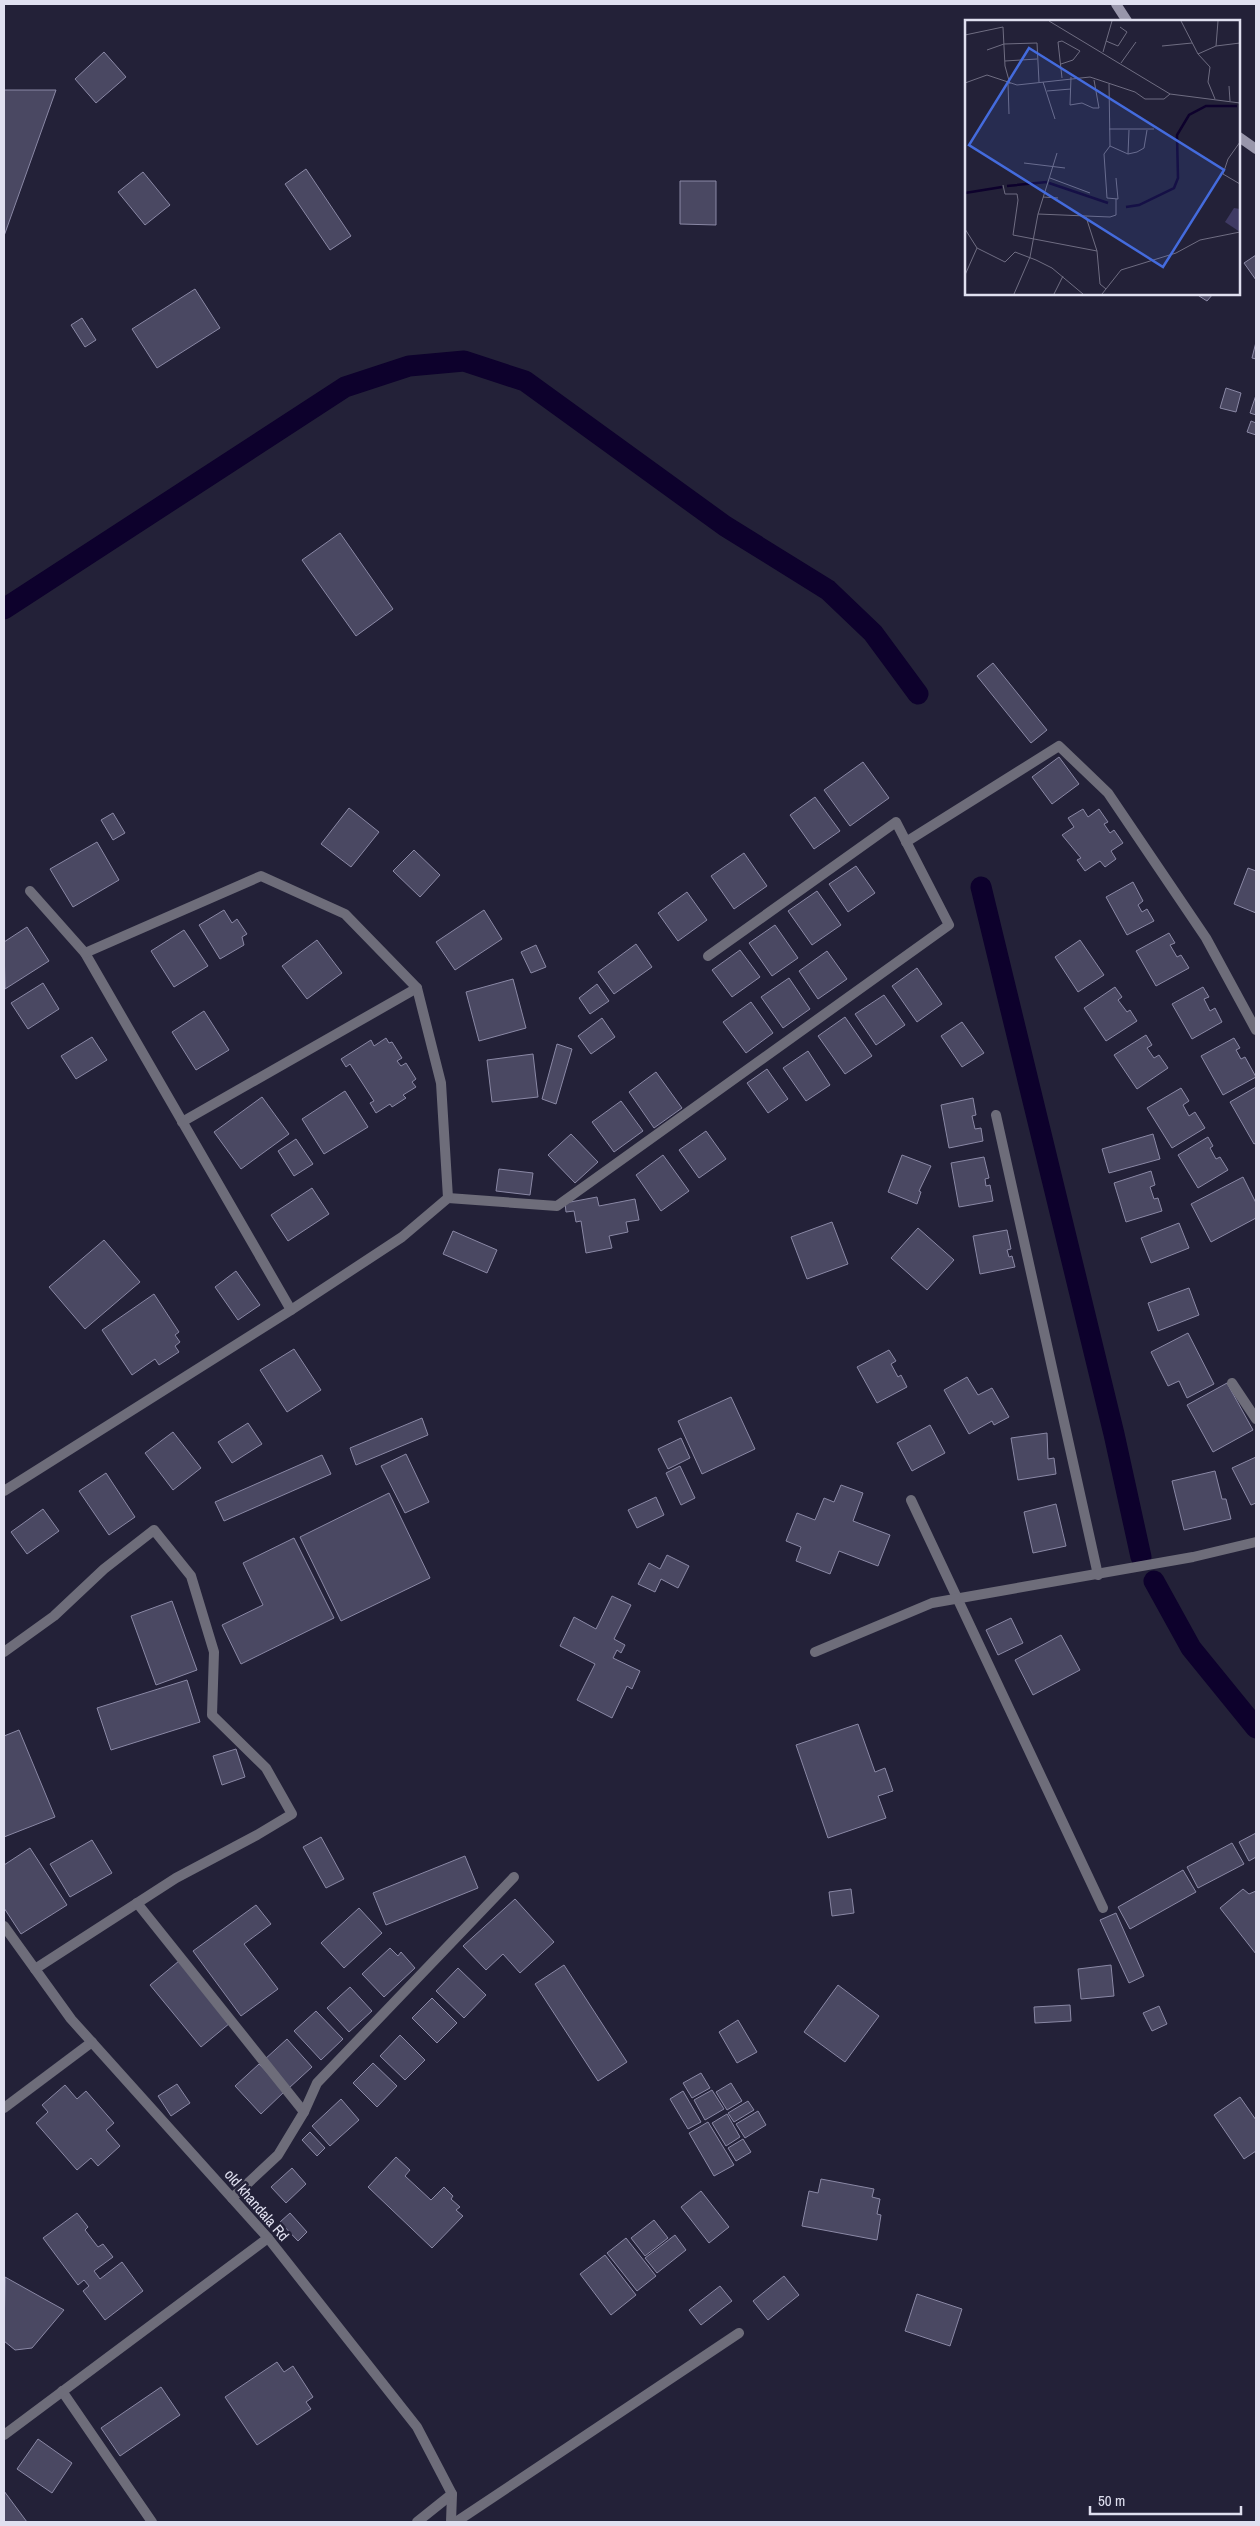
<svg xmlns="http://www.w3.org/2000/svg" width="1260" height="2526" viewBox="0 0 1260 2526" font-family="'Archivo Narrow',sans-serif">
<rect width="100%" height="100%" fill="#232138"/>
<g fill="none" stroke-linecap="round" stroke-linejoin="round">
<!-- canal -->
<g stroke="#0d012c" stroke-width="21">
<path d="M4,609L345,387L409,366L464,361L525,381L725,526L828,590L873,633L918,694"/>
<path d="M981,887L1114,1434L1141,1557"/>
<path d="M1154,1581L1191,1648L1256,1728"/>
</g>
</g>
<!-- building -->
<g fill="#4a4862" stroke="#8a88a5">
<path d="M104,52L126,77L96,103L75,79Z"/>
<path d="M4,90H56L4,236Z"/>
<path d="M306,169L351,236L330,250L285,184Z"/>
<path d="M143,172L170,205L145,225L118,192Z"/>
<path d="M680,181H716V225L680,224Z"/>
<path d="M1256,255V280L1244,263Z"/>
<path d="M195,289L220,328L157,368L132,329Z"/>
<path d="M1196,294H1213L1207,301Z"/>
<path d="M82,318L96,340L85,347L71,325Z"/>
<path d="M1256,342V359L1252,358Z"/>
<path d="M1226,388L1241,393L1236,412L1220,408Z"/>
<path d="M1256,395V415L1250,413Z"/>
<path d="M1251,421L1256,423V435L1247,432Z"/>
<path d="M340,533L393,609L356,636L302,560Z"/>
<path d="M993,663L1047,730L1031,743L977,676Z"/>
<path d="M1059,757L1079,784L1052,804L1032,777Z"/>
<path d="M863,762L889,798L850,826L824,790Z"/>
<path d="M815,797L840,831L814,849L790,815Z"/>
<path d="M349,808L379,832L351,867L321,844Z"/>
<path d="M1083,809L1088,817L1099,809L1108,822L1104,824L1110,833L1114,830L1123,843L1111,851L1116,859L1105,867L1100,861L1085,871L1077,860L1081,858L1062,835L1074,827L1068,818Z"/>
<path d="M113,813L125,833L113,840L101,820Z"/>
<path d="M97,842L119,880L73,907L50,869Z"/>
<path d="M414,850L440,875L420,897L393,871Z"/>
<path d="M744,853L767,886L734,909L711,876Z"/>
<path d="M856,866L875,893L848,912L829,884Z"/>
<path d="M1248,868L1256,871V913L1234,904Z"/>
<path d="M1133,882L1143,901L1138,905L1142,912L1147,909L1154,921L1127,935L1106,897Z"/>
<path d="M817,891L841,925L812,945L788,911Z"/>
<path d="M687,892L707,920L678,941L658,913Z"/>
<path d="M224,910L232,923L237,919L247,934L242,937L244,945L220,959L199,925Z"/>
<path d="M484,910L502,939L455,970L436,942Z"/>
<path d="M775,925L798,958L772,976L749,943Z"/>
<path d="M27,927L49,961L5,989L4,942Z"/>
<path d="M184,930L208,966L174,987L151,951Z"/>
<path d="M1169,933L1175,943L1170,945L1177,957L1181,955L1189,968L1156,986L1136,951Z"/>
<path d="M317,940L342,973L307,999L282,966Z"/>
<path d="M1080,940L1104,975L1078,992L1055,957Z"/>
<path d="M636,944L652,967L614,994L598,972Z"/>
<path d="M536,945L546,967L531,973L521,952Z"/>
<path d="M740,950L760,977L732,997L712,970Z"/>
<path d="M827,951L847,979L818,999L799,971Z"/>
<path d="M917,968L942,1004L917,1022L892,986Z"/>
<path d="M789,978L810,1009L783,1028L761,997Z"/>
<path d="M513,979L526,1028L479,1041L466,992Z"/>
<path d="M43,983L59,1009L28,1029L11,1003Z"/>
<path d="M597,984L609,1001L590,1014L579,998Z"/>
<path d="M1115,987L1122,997L1118,1000L1127,1012L1130,1010L1137,1021L1106,1041L1084,1008Z"/>
<path d="M1203,987L1209,997L1204,999L1210,1011L1215,1008L1222,1022L1192,1039L1172,1004Z"/>
<path d="M884,995L905,1025L876,1045L855,1014Z"/>
<path d="M751,1002L773,1033L746,1053L723,1022Z"/>
<path d="M204,1011L229,1050L196,1070L172,1032Z"/>
<path d="M845,1017L872,1056L845,1074L818,1036Z"/>
<path d="M602,1018L615,1037L591,1054L578,1036Z"/>
<path d="M962,1022L984,1053L962,1067L941,1036Z"/>
<path d="M1146,1035L1152,1045L1147,1048L1154,1058L1159,1055L1168,1068L1137,1089L1114,1055Z"/>
<path d="M92,1037L107,1060L76,1079L61,1056Z"/>
<path d="M386,1038L389,1043L392,1042L402,1058L397,1061L401,1066L406,1063L416,1079L412,1082L416,1087L403,1095L406,1098L392,1107L390,1104L376,1113L370,1103L374,1101L350,1064L346,1067L341,1059L371,1040L374,1046Z"/>
<path d="M1234,1038L1240,1048L1236,1050L1241,1059L1245,1057L1256,1077L1223,1095L1201,1056Z"/>
<path d="M557,1044L572,1049L556,1104L542,1099Z"/>
<path d="M808,1051L830,1085L806,1101L783,1068Z"/>
<path d="M533,1054L538,1097L492,1102L487,1060Z"/>
<path d="M767,1069L788,1099L768,1113L747,1083Z"/>
<path d="M656,1072L682,1108L654,1128L629,1092Z"/>
<path d="M1256,1087V1143L1254,1144L1230,1102Z"/>
<path d="M1181,1088L1189,1101L1183,1105L1189,1116L1195,1112L1205,1128L1172,1148L1147,1108Z"/>
<path d="M345,1091L368,1127L324,1154L302,1119Z"/>
<path d="M262,1097L289,1134L241,1169L214,1132Z"/>
<path d="M973,1098L976,1115L972,1116L975,1129L981,1128L983,1141L949,1148L941,1105Z"/>
<path d="M621,1101L643,1131L614,1152L592,1122Z"/>
<path d="M706,1131L726,1159L699,1178L679,1150Z"/>
<path d="M571,1134L598,1162L575,1183L548,1155Z"/>
<path d="M1153,1134L1160,1159L1109,1173L1102,1149Z"/>
<path d="M1208,1137L1213,1146L1210,1148L1216,1159L1220,1157L1228,1170L1198,1188L1178,1155Z"/>
<path d="M296,1139L313,1164L294,1176L278,1151Z"/>
<path d="M663,1155L689,1191L661,1211L636,1175Z"/>
<path d="M902,1155L931,1166L919,1191L921,1192L917,1204L888,1192Z"/>
<path d="M984,1157L989,1178L985,1179L986,1186L990,1185L993,1201L959,1207L951,1163Z"/>
<path d="M499,1169L533,1173L530,1195L496,1191Z"/>
<path d="M1151,1171L1155,1185L1150,1187L1154,1199L1158,1198L1162,1211L1126,1222L1114,1183Z"/>
<path d="M1243,1177L1256,1203V1218L1211,1242L1191,1204Z"/>
<path d="M312,1188L329,1214L288,1241L271,1215Z"/>
<path d="M597,1197L599,1206L635,1199L639,1220L626,1222L628,1232L609,1236L612,1248L586,1253L581,1221L576,1222L574,1211L566,1212L565,1203Z"/>
<path d="M832,1222L848,1264L807,1279L791,1237Z"/>
<path d="M1179,1223L1189,1248L1151,1263L1141,1238Z"/>
<path d="M918,1228L954,1260L927,1290L891,1258Z"/>
<path d="M1007,1230L1011,1249L1007,1250L1009,1257L1012,1256L1015,1267L980,1274L973,1236Z"/>
<path d="M453,1231L497,1250L487,1273L443,1254Z"/>
<path d="M104,1240L140,1282L85,1329L49,1287Z"/>
<path d="M236,1271L260,1305L238,1320L215,1287Z"/>
<path d="M1189,1288L1199,1315L1158,1331L1148,1303Z"/>
<path d="M154,1294L179,1332L175,1335L180,1342L175,1346L179,1352L159,1365L155,1359L132,1375L102,1330Z"/>
<path d="M1188,1333L1214,1384L1187,1398L1179,1381L1168,1386L1151,1352Z"/>
<path d="M294,1349L321,1390L287,1412L260,1370Z"/>
<path d="M889,1350L896,1361L891,1364L898,1377L901,1375L907,1387L877,1403L857,1367Z"/>
<path d="M967,1377L978,1395L992,1388L1009,1417L994,1425L992,1421L969,1434L944,1390Z"/>
<path d="M1227,1383L1253,1430L1213,1452L1187,1405Z"/>
<path d="M731,1397L755,1449L702,1474L678,1421Z"/>
<path d="M422,1418L428,1435L356,1465L350,1448Z"/>
<path d="M248,1423L262,1444L232,1463L218,1442Z"/>
<path d="M930,1425L945,1453L912,1471L897,1443Z"/>
<path d="M173,1432L201,1468L173,1490L145,1453Z"/>
<path d="M1047,1433L1048,1459L1054,1458L1056,1474L1018,1480L1011,1438Z"/>
<path d="M681,1438L690,1458L668,1469L658,1449Z"/>
<path d="M406,1454L429,1502L405,1513L381,1466Z"/>
<path d="M322,1455L331,1474L224,1521L215,1502Z"/>
<path d="M1256,1457V1503L1251,1505L1232,1468Z"/>
<path d="M680,1466L695,1498L681,1505L666,1473Z"/>
<path d="M1215,1471L1222,1499H1226L1231,1519L1184,1530L1172,1481Z"/>
<path d="M106,1473L135,1517L109,1535L79,1491Z"/>
<path d="M841,1485L863,1493L853,1521L890,1535L878,1566L839,1551L830,1574L796,1561L801,1547L786,1541L797,1513L815,1520L824,1498L834,1502Z"/>
<path d="M389,1493L430,1578L341,1621L300,1537Z"/>
<path d="M656,1497L664,1515L637,1528L628,1510Z"/>
<path d="M1056,1504L1066,1546L1033,1553L1024,1512Z"/>
<path d="M43,1509L59,1531L27,1554L11,1532Z"/>
<path d="M294,1538L334,1618L241,1664L222,1625L263,1605L243,1563Z"/>
<path d="M667,1555L689,1566L678,1588L661,1579L655,1592L638,1584L649,1563L660,1569Z"/>
<path d="M612,1596L631,1605L614,1639L625,1645L621,1653L617,1650L613,1658L640,1671L632,1689L627,1686L612,1718L577,1700L595,1664L560,1646L574,1617L596,1629Z"/>
<path d="M172,1601L197,1670L156,1685L131,1616Z"/>
<path d="M1011,1618L1023,1643L998,1655L986,1630Z"/>
<path d="M1061,1635L1080,1670L1033,1695L1015,1660Z"/>
<path d="M187,1680L200,1722L111,1750L97,1708Z"/>
<path d="M858,1724L875,1772L885,1768L893,1791L878,1796L886,1818L828,1838L796,1745Z"/>
<path d="M19,1730L55,1817L4,1837V1736Z"/>
<path d="M236,1749L245,1777L222,1785L213,1756Z"/>
<path d="M1256,1833V1857L1249,1861L1239,1842Z"/>
<path d="M321,1837L344,1879L326,1888L303,1847Z"/>
<path d="M92,1840L112,1873L70,1897L50,1864Z"/>
<path d="M1232,1843L1244,1864L1198,1888L1187,1867Z"/>
<path d="M30,1848L67,1905L21,1934L4,1908V1865Z"/>
<path d="M465,1856L478,1888L386,1925L373,1893Z"/>
<path d="M1183,1870L1196,1892L1130,1929L1118,1907Z"/>
<path d="M851,1889L854,1913L832,1916L829,1892Z"/>
<path d="M1243,1889L1249,1894L1256,1891V1954L1220,1908Z"/>
<path d="M515,1899L554,1942L520,1973L503,1954L486,1970L463,1946Z"/>
<path d="M256,1905L271,1924L244,1944L278,1989L241,2016L193,1951Z"/>
<path d="M359,1908L382,1933L344,1968L321,1943Z"/>
<path d="M1116,1913L1144,1976L1129,1983L1100,1920Z"/>
<path d="M390,1948L398,1956L401,1952L415,1968L384,1997L362,1974Z"/>
<path d="M179,1961L230,2023L201,2047L150,1985Z"/>
<path d="M564,1965L627,2062L598,2081L535,1984Z"/>
<path d="M1111,1965L1114,1996L1081,1999L1078,1969Z"/>
<path d="M458,1968L486,1995L464,2018L436,1991Z"/>
<path d="M838,1985L879,2016L845,2062L804,2032Z"/>
<path d="M350,1987L372,2011L349,2032L327,2008Z"/>
<path d="M432,1998L457,2023L437,2043L412,2018Z"/>
<path d="M1070,2005L1071,2021L1035,2023L1034,2007Z"/>
<path d="M1159,2006L1167,2024L1152,2031L1143,2013Z"/>
<path d="M316,2011L343,2039L321,2060L294,2031Z"/>
<path d="M738,2020L757,2052L737,2063L719,2032Z"/>
<path d="M400,2035L425,2060L405,2080L380,2056Z"/>
<path d="M287,2039L312,2067L289,2088L264,2060Z"/>
<path d="M373,2063L397,2086L377,2107L353,2083Z"/>
<path d="M259,2064L285,2091L261,2114L235,2086Z"/>
<path d="M701,2073L710,2088L692,2098L683,2083Z"/>
<path d="M731,2083L742,2101L727,2110L716,2092Z"/>
<path d="M177,2084L190,2103L171,2116L158,2096Z"/>
<path d="M65,2085L77,2099L86,2091L114,2123L106,2130L120,2146L98,2166L91,2158L77,2170L36,2123L48,2112L42,2105Z"/>
<path d="M712,2090L724,2109L705,2120L694,2100Z"/>
<path d="M683,2091L701,2122L688,2129L670,2099Z"/>
<path d="M1240,2097L1256,2120V2151L1244,2159L1214,2115Z"/>
<path d="M341,2099L359,2120L330,2146L312,2126Z"/>
<path d="M748,2101L754,2110L734,2122L728,2113Z"/>
<path d="M758,2111L766,2125L745,2138L736,2124Z"/>
<path d="M727,2114L740,2137L726,2146L712,2123Z"/>
<path d="M708,2122L734,2165L714,2176L689,2133Z"/>
<path d="M310,2132L325,2148L317,2156L302,2140Z"/>
<path d="M743,2139L751,2152L736,2161L728,2148Z"/>
<path d="M396,2157L410,2170L405,2176L431,2200L444,2187L453,2196L451,2199L460,2207L456,2210L463,2216L432,2248L368,2187Z"/>
<path d="M292,2168L306,2184L286,2203L271,2187Z"/>
<path d="M821,2179L874,2189L872,2197L880,2199L877,2214L881,2215L877,2240L802,2226L809,2191L818,2193Z"/>
<path d="M701,2191L729,2227L709,2243L681,2207Z"/>
<path d="M77,2213L88,2227L85,2230L98,2247L103,2244L113,2257L94,2271L100,2279L122,2262L143,2291L105,2320L83,2291L89,2286L84,2280L78,2285L43,2238Z"/>
<path d="M290,2213L307,2232L298,2241L280,2222Z"/>
<path d="M654,2220L668,2238L645,2256L631,2238Z"/>
<path d="M675,2235L686,2250L657,2273L645,2258Z"/>
<path d="M626,2238L656,2276L637,2291L607,2253Z"/>
<path d="M605,2255L636,2295L611,2315L580,2274Z"/>
<path d="M784,2276L799,2295L768,2320L753,2301Z"/>
<path d="M5,2277L64,2310L32,2348L15,2350L4,2341Z"/>
<path d="M720,2286L732,2301L701,2325L689,2310Z"/>
<path d="M917,2294L962,2309L950,2346L905,2331Z"/>
<path d="M277,2362L284,2372L293,2366L313,2397L306,2402L311,2409L257,2445L225,2397Z"/>
<path d="M161,2387L180,2415L120,2456L101,2428Z"/>
<path d="M38,2439L72,2463L52,2493L17,2469Z"/>
<path d="M4,2491L27,2522H4Z"/>
</g>
<g fill="none" stroke-linecap="round" stroke-linejoin="round">
<!-- street -->
<g stroke="#6e6d7a" stroke-width="10">
<path d="M906,842L1059,746L1108,793L1206,938L1256,1030"/>
<path d="M30,891L85,953L291,1310"/>
<path d="M996,1115L1098,1575"/>
<path d="M182,1122L417,988"/>
<path d="M448,1198L557,1206L949,925L896,822L708,956"/>
<path d="M1232,1383L1256,1419"/>
<path d="M4,1491L291,1310L402,1237L448,1198L441,1083L417,988L345,914L261,876L85,953"/>
<path d="M911,1500L1103,1908"/>
<path d="M4,1652L54,1616L104,1569L154,1530L191,1576L214,1652L212,1715L266,1768L292,1814L257,1835L176,1878L35,1969"/>
<path d="M815,1652L932,1603L1193,1557L1256,1542"/>
<path d="M137,1903L304,2112"/>
<path d="M4,1926L71,2019L268,2238L417,2427L452,2494L451,2522"/>
<path d="M4,2108L92,2042"/>
<path d="M232,2198L278,2155L304,2112L317,2083L514,1877"/>
<path d="M62,2391L152,2522"/>
<path d="M4,2435L268,2238"/>
<path d="M417,2522L452,2494"/>
<path d="M456,2522L739,2333"/>
</g>
<!-- secondary -->
<g stroke="#9896ab" stroke-width="10">
<path d="M1116,4L1127,21"/>
<path d="M1239,137L1256,149"/>
</g>
</g>
<g text-anchor="middle" dominant-baseline="central" stroke-width="5" stroke-linejoin="round" paint-order="stroke">
<!-- street labels -->
<g font-size="15" fill="#e0e0f0" stroke="#232138">
<text transform="translate(257 2205) rotate(49)">old khandala Rd</text>
</g>
</g>
<!-- overview -->
<g transform="translate(965 20)">
<rect width="275" height="275" fill="#232138"/>
<path d="M269,188L275,189V212L260,202Z" fill="#3f3a64"/>
<path fill="none" stroke="#0d012c" stroke-width="2.5" d="M84,163L143,183M42,166L82,162M0,173L37,167M161,187L174,185L209,168L213,158L212,115L224,95L241,86H272"/>
<path fill="none" stroke="#6f6d82" stroke-width="1" d="M84,1L205,74L275,83M216,1L233,34L245,47L243,62L250,79M0,15L38,7L40,46L45,64M141,21L153,26L162,12L155,7M197,26L227,23M251,26L253,1M22,30L39,24L72,23L74,62M138,32L147,1M233,34L251,26L275,23M40,41L72,39M156,43L171,22M96,44L108,40L115,31L97,21L93,22L97,58M106,57L105,85L117,83L128,88H134L129,60M78,62L90,99M0,63L22,55L52,65L125,57L170,72L180,79H199L205,74M43,63L44,94M144,64L145,126L163,134L172,132L179,128L182,110M264,66L265,81M82,71L106,69M144,109H189M275,122L263,139L258,154L275,164M145,126L139,134L142,178L153,179L151,158M163,134L164,110M59,143L100,148M85,158L125,173M38,165L40,174H52L53,180L48,215L132,231L135,264L141,269M78,177L93,178M73,194L145,197L151,195V179M121,197L132,231M0,209L12,228L40,242L50,232L71,240L87,248L118,274M0,255L12,228M49,274L65,237L73,194L92,133M89,274L98,256M137,274L156,250L211,233L235,220L275,212"/>
<path fill="#446bdd" fill-opacity="0.15" stroke="#446bdd" stroke-width="2.5" d="M64,28L259,150L198,247L4,125Z"/>
<rect width="275" height="275" fill="none" stroke="#e0e0f0" stroke-width="2.5"/>
</g>
<!-- border -->
<rect width="1260" height="2526" fill="none" stroke="#e0e0f0" stroke-width="10"/>
<!-- scale -->
<path d="M1090 2506v8h151v-8" fill="none" stroke="#e0e0f0" stroke-width="2.5"/>
<text x="1098" y="2506" font-size="15" fill="#e0e0f0" stroke="#232138" stroke-width="4" paint-order="stroke">50 m</text>
</svg>
